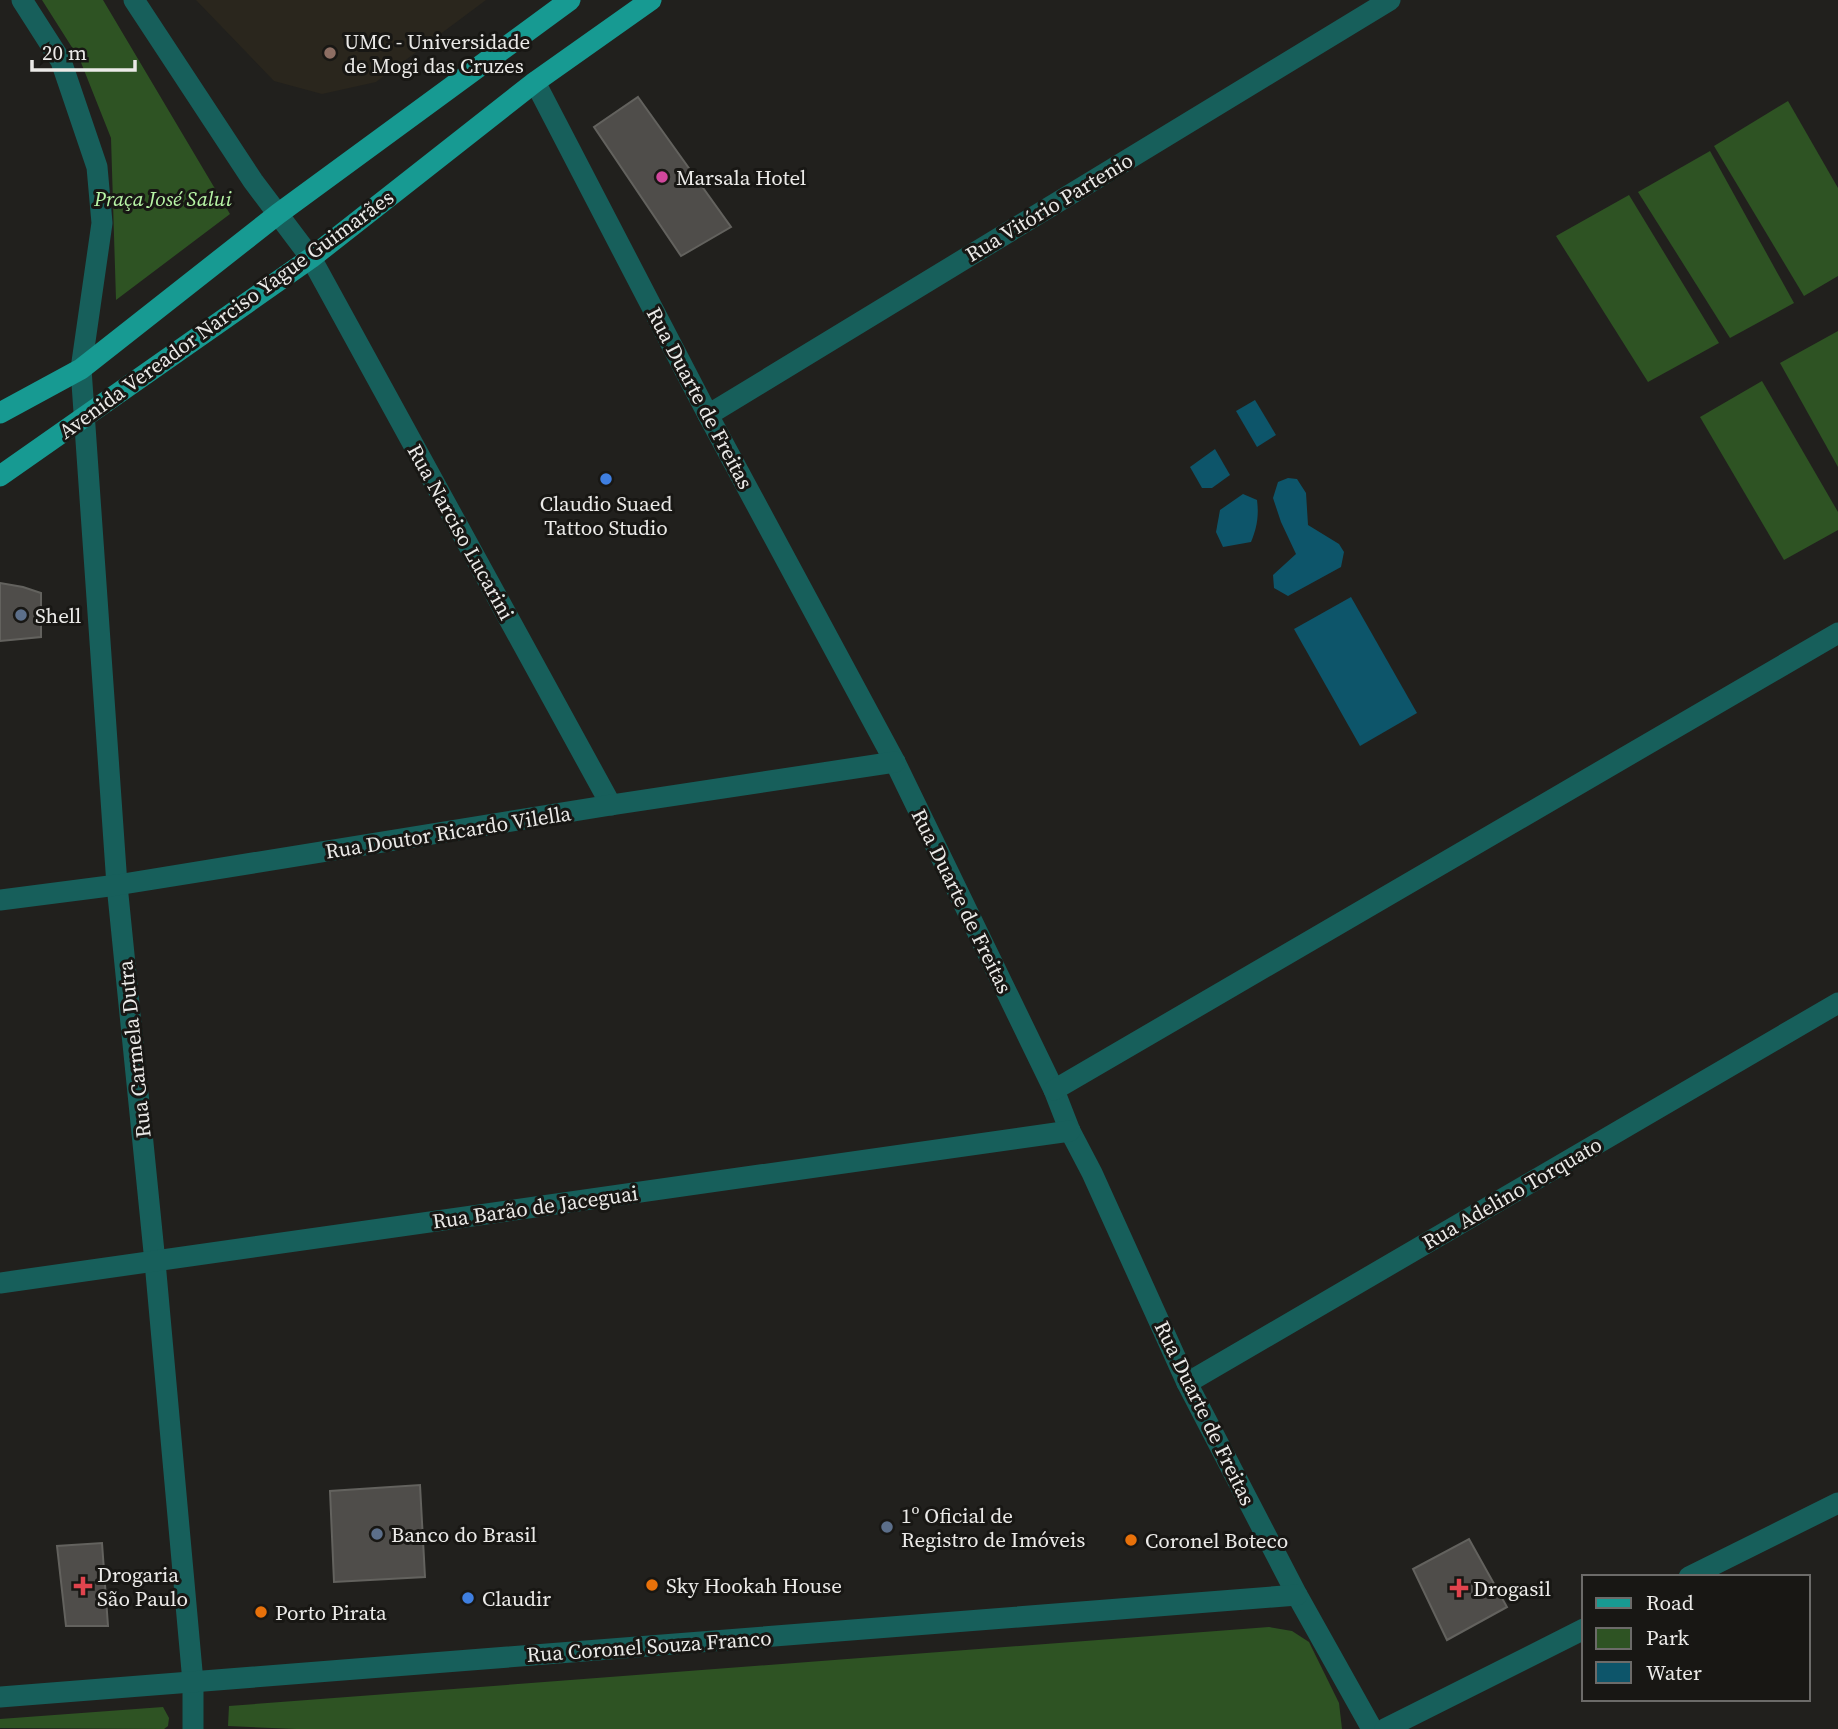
<svg xmlns="http://www.w3.org/2000/svg" width="1838" height="1729" viewBox="0 0 1838 1729" font-family="'Source Serif 4',serif">
<rect width="100%" height="100%" fill="#21201d"/>
<!-- built -->
<path fill="#2a261d" d="M196,0H486L376,82L322,94L274,81Z"/>
<!-- green -->
<g fill="#2e5323">
<path d="M42,0H103L230,214L116,300L111,138L80,60Z"/>
<path d="M1788,101L1838,188V276L1804,296L1714,146Z"/>
<path d="M1710,151L1794,303L1730,338L1638,192Z"/>
<path d="M1629,195L1719,343L1648,382L1556,236Z"/>
<path d="M1838,331V467L1780,363Z"/>
<path d="M1762,381L1838,512V530L1784,560L1700,417Z"/>
<path d="M1269,1627L1292,1631L1309,1642L1339,1703L1342,1729H296L228,1726L229,1706Z"/>
<path d="M163,1707L169,1718L168,1726L164,1729L0,1728V1719Z"/>
</g>
<!-- water -->
<g fill="#0d556a">
<path d="M1255,400L1276,435L1257,447L1236,411Z"/>
<path d="M1215,449L1230,475L1212,488H1202L1190,467Z"/>
<path d="M1288,478L1297,479L1306,493L1308,525L1339,544L1344,552L1341,567L1288,596L1274,588L1273,575L1296,554L1281,522L1273,498L1278,482Z"/>
<path d="M1243,494L1257,500C1259,516 1257,527 1251,542L1223,547L1216,532L1220,510Z"/>
<path d="M1351,597L1417,713L1360,746L1294,629Z"/>
</g>
<!-- building -->
<g fill="#4f4d4a" stroke="#63625e" stroke-width="2">
<path d="M638,97L731,227L681,256L594,127Z"/>
<path d="M0,583L23,587L41,593V637L0,641Z"/>
<path d="M420,1485L425,1577L334,1582L330,1491Z"/>
<path d="M1469,1539L1507,1607L1447,1640L1413,1569Z"/>
<path d="M102,1543L108,1626H66L57,1546Z"/>
</g>
<g fill="none" stroke-linecap="round" stroke-linejoin="round">
<!-- minor -->
<g stroke="#175f5b" stroke-width="21">
<path d="M22,0L61,61L97,167L102,223L81,369L117,885L155,1262L193,1682V1729"/>
<path d="M134,0L253,181L311,258L611,805"/>
<path d="M535,82L708,415L895,762L1054,1090L1070,1131L1092,1173L1187,1383L1297,1595L1372,1729"/>
<path d="M708,415L1390,0"/>
<path d="M0,900L117,885L611,805L895,762"/>
<path d="M1054,1090L1838,633"/>
<path d="M0,1283L1070,1131"/>
<path d="M1187,1383L1838,1003"/>
<path d="M1689,1577L1838,1503"/>
<path d="M0,1697L1297,1595"/>
<path d="M1385,1729L1584,1629"/>
</g>
<!-- major -->
<g stroke="#179a92" stroke-width="21">
<path d="M0,413L81,369L278,214L570,0"/>
<path d="M0,476L311,258L535,82L651,0"/>
</g>
</g>
<!-- markers -->
<circle fill="#8d6e63" stroke="#181714" stroke-width="2.5" cx="330" cy="53" r="7"/>
<circle fill="#d1479c" stroke="#181714" stroke-width="2.5" cx="662" cy="177" r="7"/>
<g fill="#3f7fe0" stroke="#181714" stroke-width="2.5">
<circle cx="606" cy="479" r="7"/>
<circle cx="468" cy="1598" r="7"/>
</g>
<g fill="#5c6f8a" stroke="#181714" stroke-width="2.5">
<circle cx="21" cy="615" r="7"/>
<circle cx="887" cy="1527" r="7"/>
<circle cx="377" cy="1534" r="7"/>
</g>
<g fill="#e8710a" stroke="#181714" stroke-width="2.5">
<circle cx="1131" cy="1540" r="7"/>
<circle cx="652" cy="1585" r="7"/>
<circle cx="261" cy="1612" r="7"/>
</g>
<g fill="#e0444e" stroke="#181714" stroke-width="2.5">
<path d="M79.5 1575.5h7v7h7v7h-7v7h-7v-7h-7v-7h7z"/>
<path d="M1455.5 1577.5h7v7h7v7h-7v7h-7v-7h-7v-7h7z"/>
</g>
<g text-anchor="middle" dominant-baseline="central" stroke-width="6" stroke-linejoin="round" paint-order="stroke">
<!-- poi labels -->
<g font-size="21" fill="#ebeae8" stroke="#181714" text-anchor="start">
<text x="344" y="41">UMC - Universidade<tspan x="344" dy="24">de Mogi das Cruzes</tspan></text>
<text x="676" y="177">Marsala Hotel</text>
<text x="606" y="503" text-anchor="middle">Claudio Suaed<tspan x="606" dy="24">Tattoo Studio</tspan></text>
<text x="35" y="615">Shell</text>
<text x="901" y="1515">1º Oficial de<tspan x="901" dy="24">Registro de Imóveis</tspan></text>
<text x="391" y="1534">Banco do Brasil</text>
<text x="1145" y="1540">Coronel Boteco</text>
<text x="97" y="1574">Drogaria<tspan x="97" dy="24">São Paulo</tspan></text>
<text x="666" y="1585">Sky Hookah House</text>
<text x="1473" y="1588">Drogasil</text>
<text x="482" y="1598">Claudir</text>
<text x="275" y="1612">Porto Pirata</text>
</g>
<!-- park labels -->
<g font-size="21" font-style="italic" fill="#b8f6a7" stroke="#181714">
<text x="163" y="198">Praça José Salui</text>
</g>
<!-- street labels -->
<g font-size="21" fill="#ebeae8" stroke="#181714">
<text transform="translate(1049 207) rotate(-31)">Rua Vitório Partenio</text>
<text transform="translate(226 314) rotate(-36)">Avenida Vereador Narciso Yague Guimarães</text>
<text transform="translate(700 398) rotate(62)">Rua Duarte de Freitas</text>
<text transform="translate(461 532) rotate(61)">Rua Narciso Lucarini</text>
<text transform="translate(448 832) rotate(-9)">Rua Doutor Ricardo Vilella</text>
<text transform="translate(962 901) rotate(64)">Rua Duarte de Freitas</text>
<text transform="translate(134 1049) rotate(-96)">Rua Carmela Dutra</text>
<text transform="translate(1512 1193) rotate(-30)">Rua Adelino Torquato</text>
<text transform="translate(535 1207) rotate(-8)">Rua Barão de Jaceguai</text>
<text transform="translate(1205 1413) rotate(64)">Rua Duarte de Freitas</text>
<text transform="translate(649 1646) rotate(-4)">Rua Coronel Souza Franco</text>
</g>
</g>
<!-- legend -->
<rect x="1582" y="1575" width="228" height="126" fill="#181714" stroke="#6c6b69" stroke-width="2"/>
<rect x="1596" y="1598" width="35" height="10" fill="#179a92" stroke="#6c6b69" stroke-width="2"/>
<text x="1646" y="1610" font-size="21" fill="#ebeae8">Road</text>
<rect x="1596" y="1628" width="35" height="21" fill="#2e5323" stroke="#6c6b69" stroke-width="2"/>
<text x="1646" y="1645" font-size="21" fill="#ebeae8">Park</text>
<rect x="1596" y="1662" width="35" height="21" fill="#0d556a" stroke="#6c6b69" stroke-width="2"/>
<text x="1646" y="1680" font-size="21" fill="#ebeae8">Water</text>
<!-- scale -->
<path d="M32 60v10h103v-10" fill="none" stroke="#ebeae8" stroke-width="3.5"/>
<text x="42" y="60" font-size="21" fill="#ebeae8" stroke="#181714" stroke-width="5" paint-order="stroke">20 m</text>
</svg>
